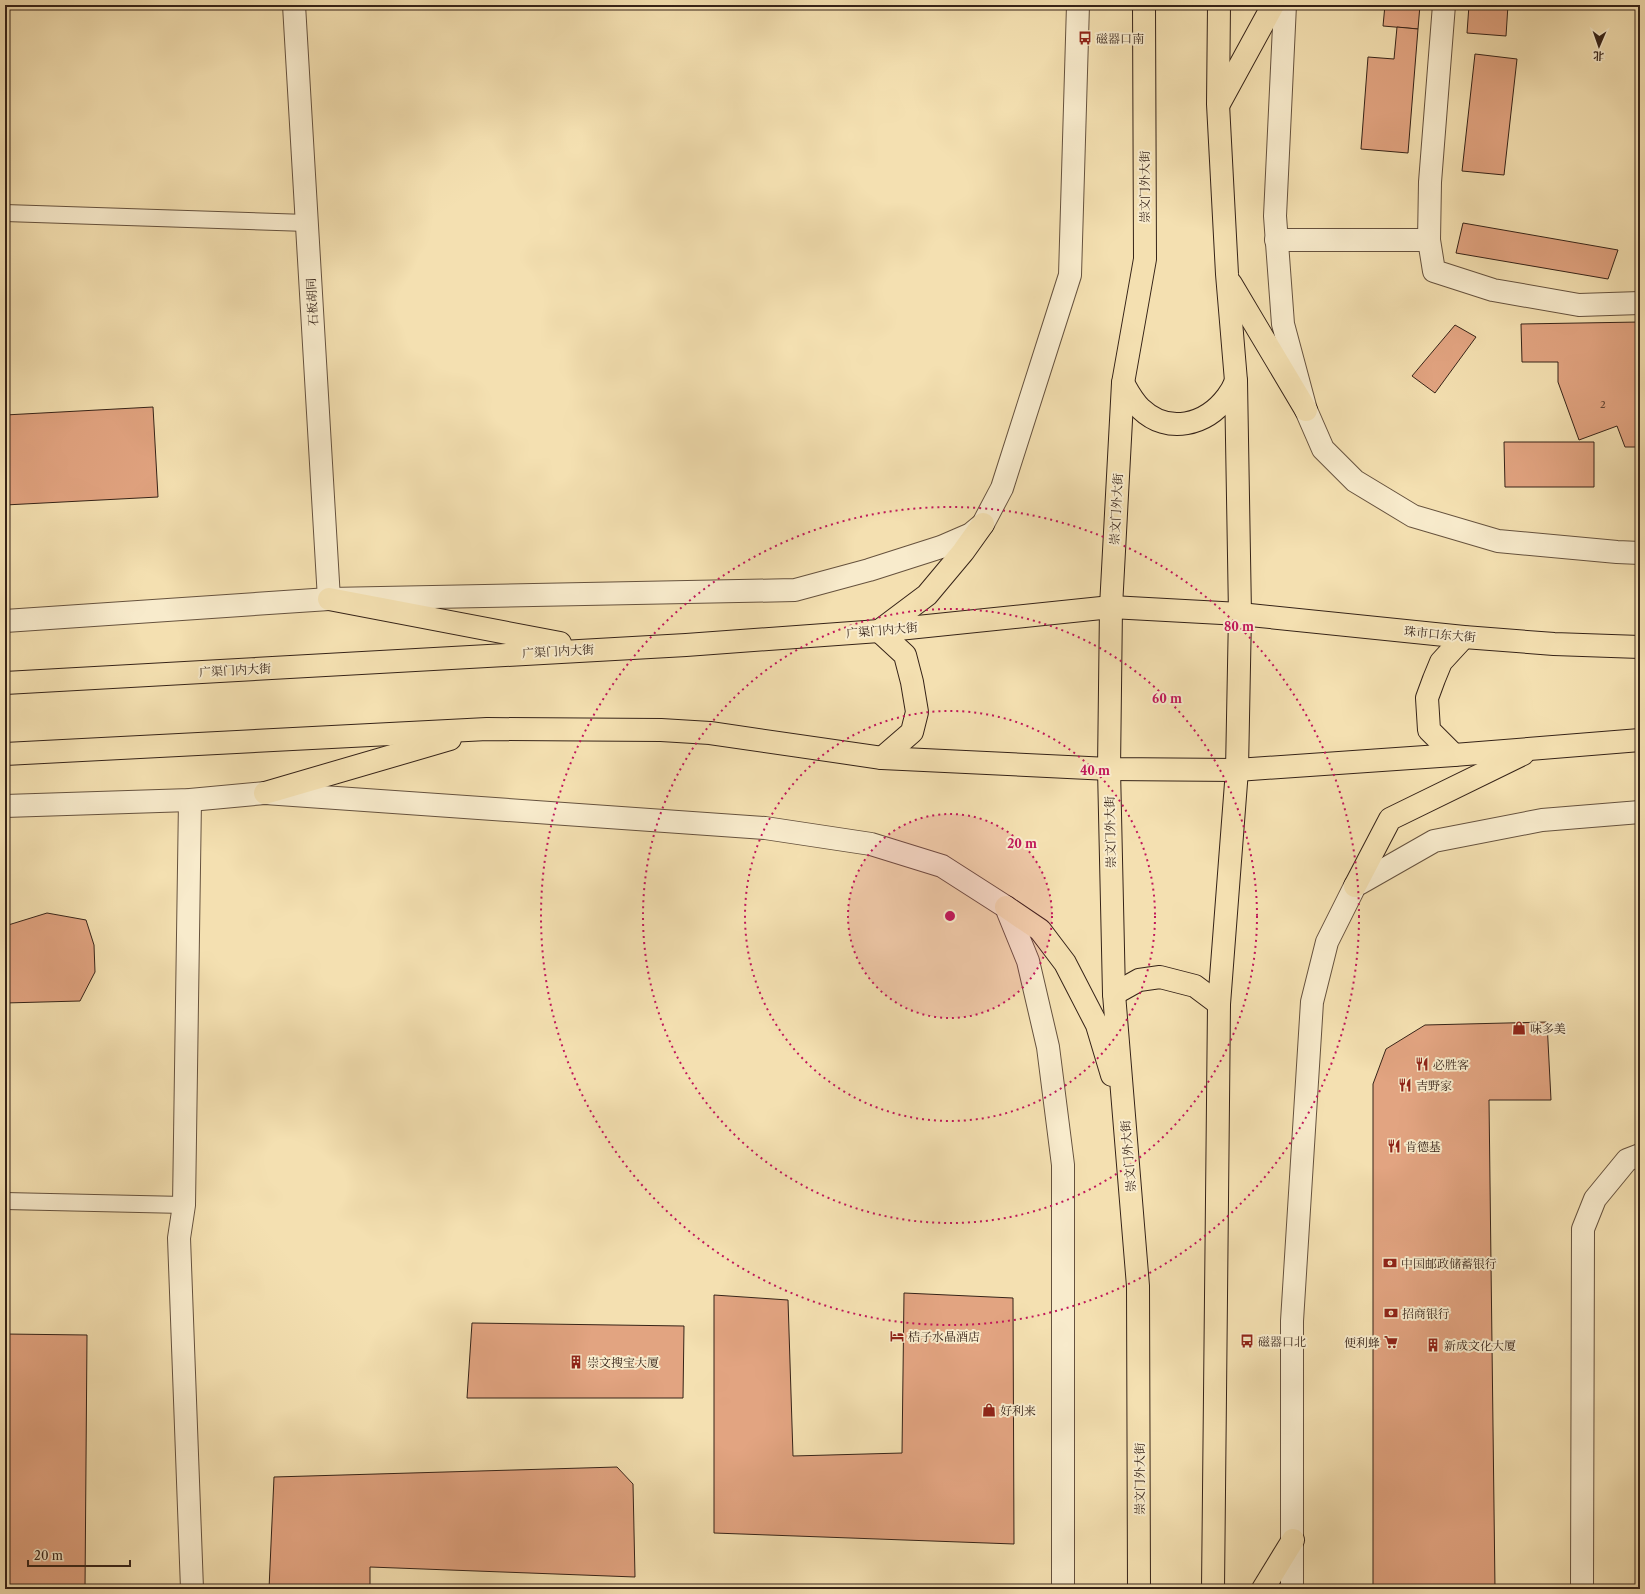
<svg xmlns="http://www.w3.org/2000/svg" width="1645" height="1594" viewBox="0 0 1645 1594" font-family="'Libre Caslon Text','Noto Serif SC',serif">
<rect width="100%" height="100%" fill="#f4e0b1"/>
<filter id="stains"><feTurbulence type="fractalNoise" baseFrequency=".005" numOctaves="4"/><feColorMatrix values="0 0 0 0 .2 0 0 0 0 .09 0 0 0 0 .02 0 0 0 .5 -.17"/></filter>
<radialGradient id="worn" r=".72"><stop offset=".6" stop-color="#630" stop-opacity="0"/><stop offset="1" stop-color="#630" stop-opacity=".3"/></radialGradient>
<!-- building -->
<g fill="#e2a481" stroke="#362318">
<path d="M1385,5H1420L1418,29L1383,26Z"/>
<path d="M1469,5H1508L1506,36L1467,33Z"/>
<path d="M1397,27L1418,29L1408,153L1361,149L1368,57L1394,59Z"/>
<path d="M1475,54L1517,59L1504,175L1462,171Z"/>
<path d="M1463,223L1618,250L1608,279L1456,253Z"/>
<path d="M1640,322V447H1625L1617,426L1579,440L1558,382V362H1522L1521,324Z"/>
<path d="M1455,325L1476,337L1435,393L1412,376Z"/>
<path d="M153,407L158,497L5,505V415Z"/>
<path d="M1504,442H1594V487H1505Z"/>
<path d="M47,913L86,920L94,945L95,972L80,1001L5,1003V926Z"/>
<path d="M1547,1022L1551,1100H1489L1495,1589H1373V1084L1386,1049L1425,1025Z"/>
<path d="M904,1293L1013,1298L1014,1544L714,1533V1295L788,1300L793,1456L902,1453Z"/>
<path d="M472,1323L684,1326L683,1398H467Z"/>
<path d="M5,1334L87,1335L85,1589H5Z"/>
<path d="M617,1467L633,1484L635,1577L370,1567V1589H269L274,1477Z"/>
</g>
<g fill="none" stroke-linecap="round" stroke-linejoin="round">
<!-- service casing -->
<g stroke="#66523e" stroke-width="18">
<g id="service">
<path d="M5,213L307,223"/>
<path d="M5,1201L184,1205"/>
</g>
</g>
<!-- minor casing -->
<g stroke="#66523e" stroke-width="24">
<g id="minor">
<path d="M294,5L329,599"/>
<path d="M1276,240H1429L1430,182L1444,5"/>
<path d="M1429,240L1434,271L1493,290L1579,305L1640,303"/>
<path d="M190,800L184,1205L179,1238L192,1589"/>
<path d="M1582,1589L1583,1229L1595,1199L1627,1160L1640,1155"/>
</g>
</g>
<!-- tertiary casing -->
<g stroke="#66523e" stroke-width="24">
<g id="tertiary">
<path d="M1285,5L1275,216L1283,324L1306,410L1323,449L1355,481L1413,516L1498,541L1617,552L1640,553"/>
<path d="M5,621L329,599L795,590L869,570L941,547L971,534L983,524L1002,488L1070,275L1078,5"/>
<path d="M5,806L190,800L265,793L765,828L871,844L942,866L1006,907L1028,961L1048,1047L1063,1165V1589"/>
<path d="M1292,1589V1321L1312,1002L1327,942L1355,886L1434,841L1542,820L1640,812"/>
</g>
</g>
<!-- primary casing -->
<g stroke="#362318" stroke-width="24">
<g id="primary">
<path d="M1220,102L1273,5"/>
<path d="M1231,284L1306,410"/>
<path d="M1123,383C1128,392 1133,402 1141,409C1168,435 1206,425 1227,397C1231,392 1234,386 1236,381"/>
<path d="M329,599L560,643"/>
<path d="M5,683L686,645L879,631L1111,607L1240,614L1464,637L1554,644L1640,647"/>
<path d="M5,754L487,729L661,730L710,733L882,758L1109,769L1237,770L1454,755L1640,740"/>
<path d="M1454,755L1429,730L1427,698L1434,679L1441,662L1464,637"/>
<path d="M882,758L912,732L917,712L912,682L905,655L879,631L927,595L963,552L983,524"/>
<path d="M265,793L450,739"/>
<path d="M1355,886L1390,819L1523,754"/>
<path d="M1006,907L1040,930L1065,963L1097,1025L1112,1075"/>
<path d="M1114,994L1139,980L1160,977L1195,986L1219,1004"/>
<path d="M1139,1589L1138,1286L1114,994L1109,769L1111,607L1123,383L1145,259L1144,5"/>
<path d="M1213,1589L1219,1004L1237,770L1240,614L1236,381L1227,274L1218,104L1219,5"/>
<path d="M1263,1589L1293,1540"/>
</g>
</g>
<!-- service -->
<use href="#service" stroke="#f8ebcc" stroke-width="16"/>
<!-- minor -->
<use href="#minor" stroke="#f8ebcc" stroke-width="22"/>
<!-- tertiary -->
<use href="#tertiary" stroke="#f8ebcc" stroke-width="22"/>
<!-- primary -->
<use href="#primary" stroke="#f4e0b1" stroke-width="22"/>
</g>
<!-- distance rings -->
<circle cx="950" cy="916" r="102" fill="#c2185b" fill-opacity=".12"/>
<g fill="none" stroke="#c2185b" stroke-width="2" stroke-dasharray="2 4">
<circle cx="950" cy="916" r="102"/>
<circle cx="950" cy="916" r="205"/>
<circle cx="950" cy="916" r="307"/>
<circle cx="950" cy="916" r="409"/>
</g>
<!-- icons -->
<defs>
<g id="bus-bare" transform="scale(1.08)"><path d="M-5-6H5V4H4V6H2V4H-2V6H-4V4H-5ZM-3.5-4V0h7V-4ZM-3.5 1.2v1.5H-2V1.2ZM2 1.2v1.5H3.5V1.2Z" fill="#8f2418" stroke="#f8ebcc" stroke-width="2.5" paint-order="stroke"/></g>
<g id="shop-bare" transform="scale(1.08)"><path d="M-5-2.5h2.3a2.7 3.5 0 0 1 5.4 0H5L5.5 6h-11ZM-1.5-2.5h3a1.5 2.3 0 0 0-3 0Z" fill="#8f2418" stroke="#f8ebcc" stroke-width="2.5" paint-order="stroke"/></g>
<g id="restaurant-bare" transform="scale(1.08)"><path d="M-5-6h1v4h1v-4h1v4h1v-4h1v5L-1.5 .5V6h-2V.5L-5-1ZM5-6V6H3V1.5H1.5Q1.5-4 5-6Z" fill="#8f2418" stroke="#f8ebcc" stroke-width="2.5" paint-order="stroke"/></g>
<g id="bank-bare" transform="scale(1.08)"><path d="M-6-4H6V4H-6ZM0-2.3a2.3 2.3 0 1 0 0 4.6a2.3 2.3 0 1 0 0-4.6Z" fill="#8f2418" stroke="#f8ebcc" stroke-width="2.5" paint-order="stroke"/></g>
<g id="hotel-bare" transform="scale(1.08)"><path d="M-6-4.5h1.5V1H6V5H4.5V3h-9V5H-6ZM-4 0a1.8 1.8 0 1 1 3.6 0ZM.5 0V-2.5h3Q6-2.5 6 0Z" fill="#8f2418" stroke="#f8ebcc" stroke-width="2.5" paint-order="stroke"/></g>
<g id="supermarket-bare" transform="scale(1.08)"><path d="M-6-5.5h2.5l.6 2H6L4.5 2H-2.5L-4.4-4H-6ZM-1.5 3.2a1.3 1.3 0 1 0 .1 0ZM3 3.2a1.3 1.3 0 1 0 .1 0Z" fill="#8f2418" stroke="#f8ebcc" stroke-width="2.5" paint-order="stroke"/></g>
<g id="building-bare" transform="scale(1.08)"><path d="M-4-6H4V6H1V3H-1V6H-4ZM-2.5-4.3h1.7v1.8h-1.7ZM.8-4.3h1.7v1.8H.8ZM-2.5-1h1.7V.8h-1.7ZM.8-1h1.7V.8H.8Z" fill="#8f2418" stroke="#f8ebcc" stroke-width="2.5" paint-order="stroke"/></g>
</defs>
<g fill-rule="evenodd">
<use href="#bus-bare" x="1085" y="38"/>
<use href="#shop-bare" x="1519" y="1028"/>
<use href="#restaurant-bare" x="1422" y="1064"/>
<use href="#restaurant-bare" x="1405" y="1085"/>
<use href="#restaurant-bare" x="1394" y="1146"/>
<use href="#bank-bare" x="1390" y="1263"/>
<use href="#bank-bare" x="1391" y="1313"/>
<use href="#hotel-bare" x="897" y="1336"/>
<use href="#bus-bare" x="1247" y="1341"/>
<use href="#supermarket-bare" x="1391" y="1342"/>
<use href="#building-bare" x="1433" y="1345"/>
<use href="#building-bare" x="576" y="1362"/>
<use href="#shop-bare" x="989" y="1410"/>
</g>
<g text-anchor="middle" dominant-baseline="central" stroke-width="4" stroke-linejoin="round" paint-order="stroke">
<!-- number labels -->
<g font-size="10" fill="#614332">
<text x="1603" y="404">2</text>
</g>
<!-- poi labels -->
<g font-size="12" fill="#362318" stroke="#f8ebcc" text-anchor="start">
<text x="1096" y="38">磁器口南</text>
<text x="1530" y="1028">味多美</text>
<text x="1433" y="1064">必胜客</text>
<text x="1416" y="1085">吉野家</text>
<text x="1405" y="1146">肯德基</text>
<text x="1401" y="1263">中国邮政储蓄银行</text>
<text x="1402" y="1313">招商银行</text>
<text x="908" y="1336">桔子水晶酒店</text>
<text x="1258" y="1341">磁器口北</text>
<text x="1380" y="1342" text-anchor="end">便利蜂</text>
<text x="1444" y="1345">新成文化大厦</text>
<text x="587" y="1362">崇文搜宝大厦</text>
<text x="1000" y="1410">好利来</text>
</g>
<!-- street labels -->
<g font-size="12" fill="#362318" stroke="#f8ebcc">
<text transform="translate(1144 187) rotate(-90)">崇文门外大街</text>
<text transform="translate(312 302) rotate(-93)">石板胡同</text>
<text transform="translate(1116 509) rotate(-87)">崇文门外大街</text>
<text transform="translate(882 630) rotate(-5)">广渠门内大街</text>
<text transform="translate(1440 634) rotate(5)">珠市口东大街</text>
<text transform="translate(558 651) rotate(-3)">广渠门内大街</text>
<text transform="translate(235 670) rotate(-3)">广渠门内大街</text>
<text transform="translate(1110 832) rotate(-91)">崇文门外大街</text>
<text transform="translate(1128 1156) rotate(-95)">崇文门外大街</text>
<text transform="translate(1139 1479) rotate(-90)">崇文门外大街</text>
</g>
</g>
<circle cx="950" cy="916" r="6" fill="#c2185b" stroke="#f8ebcc" stroke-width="2"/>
<g font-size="12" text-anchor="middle" font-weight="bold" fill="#c2185b" stroke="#f8ebcc" stroke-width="4" stroke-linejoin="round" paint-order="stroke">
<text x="1239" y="631">80 m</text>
<text x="1167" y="703">60 m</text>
<text x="1095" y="775">40 m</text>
<text x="1022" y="848">20 m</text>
</g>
<!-- margin -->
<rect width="1645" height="1594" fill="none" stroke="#f4e0b1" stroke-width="20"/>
<rect x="6" y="6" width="1633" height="1582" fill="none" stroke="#362318" stroke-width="2"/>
<rect x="10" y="10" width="1625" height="1574" fill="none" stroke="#362318"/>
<!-- north arrow -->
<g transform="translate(1599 46) rotate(182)" stroke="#f8ebcc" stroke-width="3" paint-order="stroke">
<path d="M0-3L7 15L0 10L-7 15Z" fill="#362318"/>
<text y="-6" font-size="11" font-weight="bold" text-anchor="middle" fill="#362318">北</text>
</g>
<!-- scale -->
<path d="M28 1560v6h102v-6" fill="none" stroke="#362318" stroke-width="2"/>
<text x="34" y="1560" font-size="12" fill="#362318" stroke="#f8ebcc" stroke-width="3" paint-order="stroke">20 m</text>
<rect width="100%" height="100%" filter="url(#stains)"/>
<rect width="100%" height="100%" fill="url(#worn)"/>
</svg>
